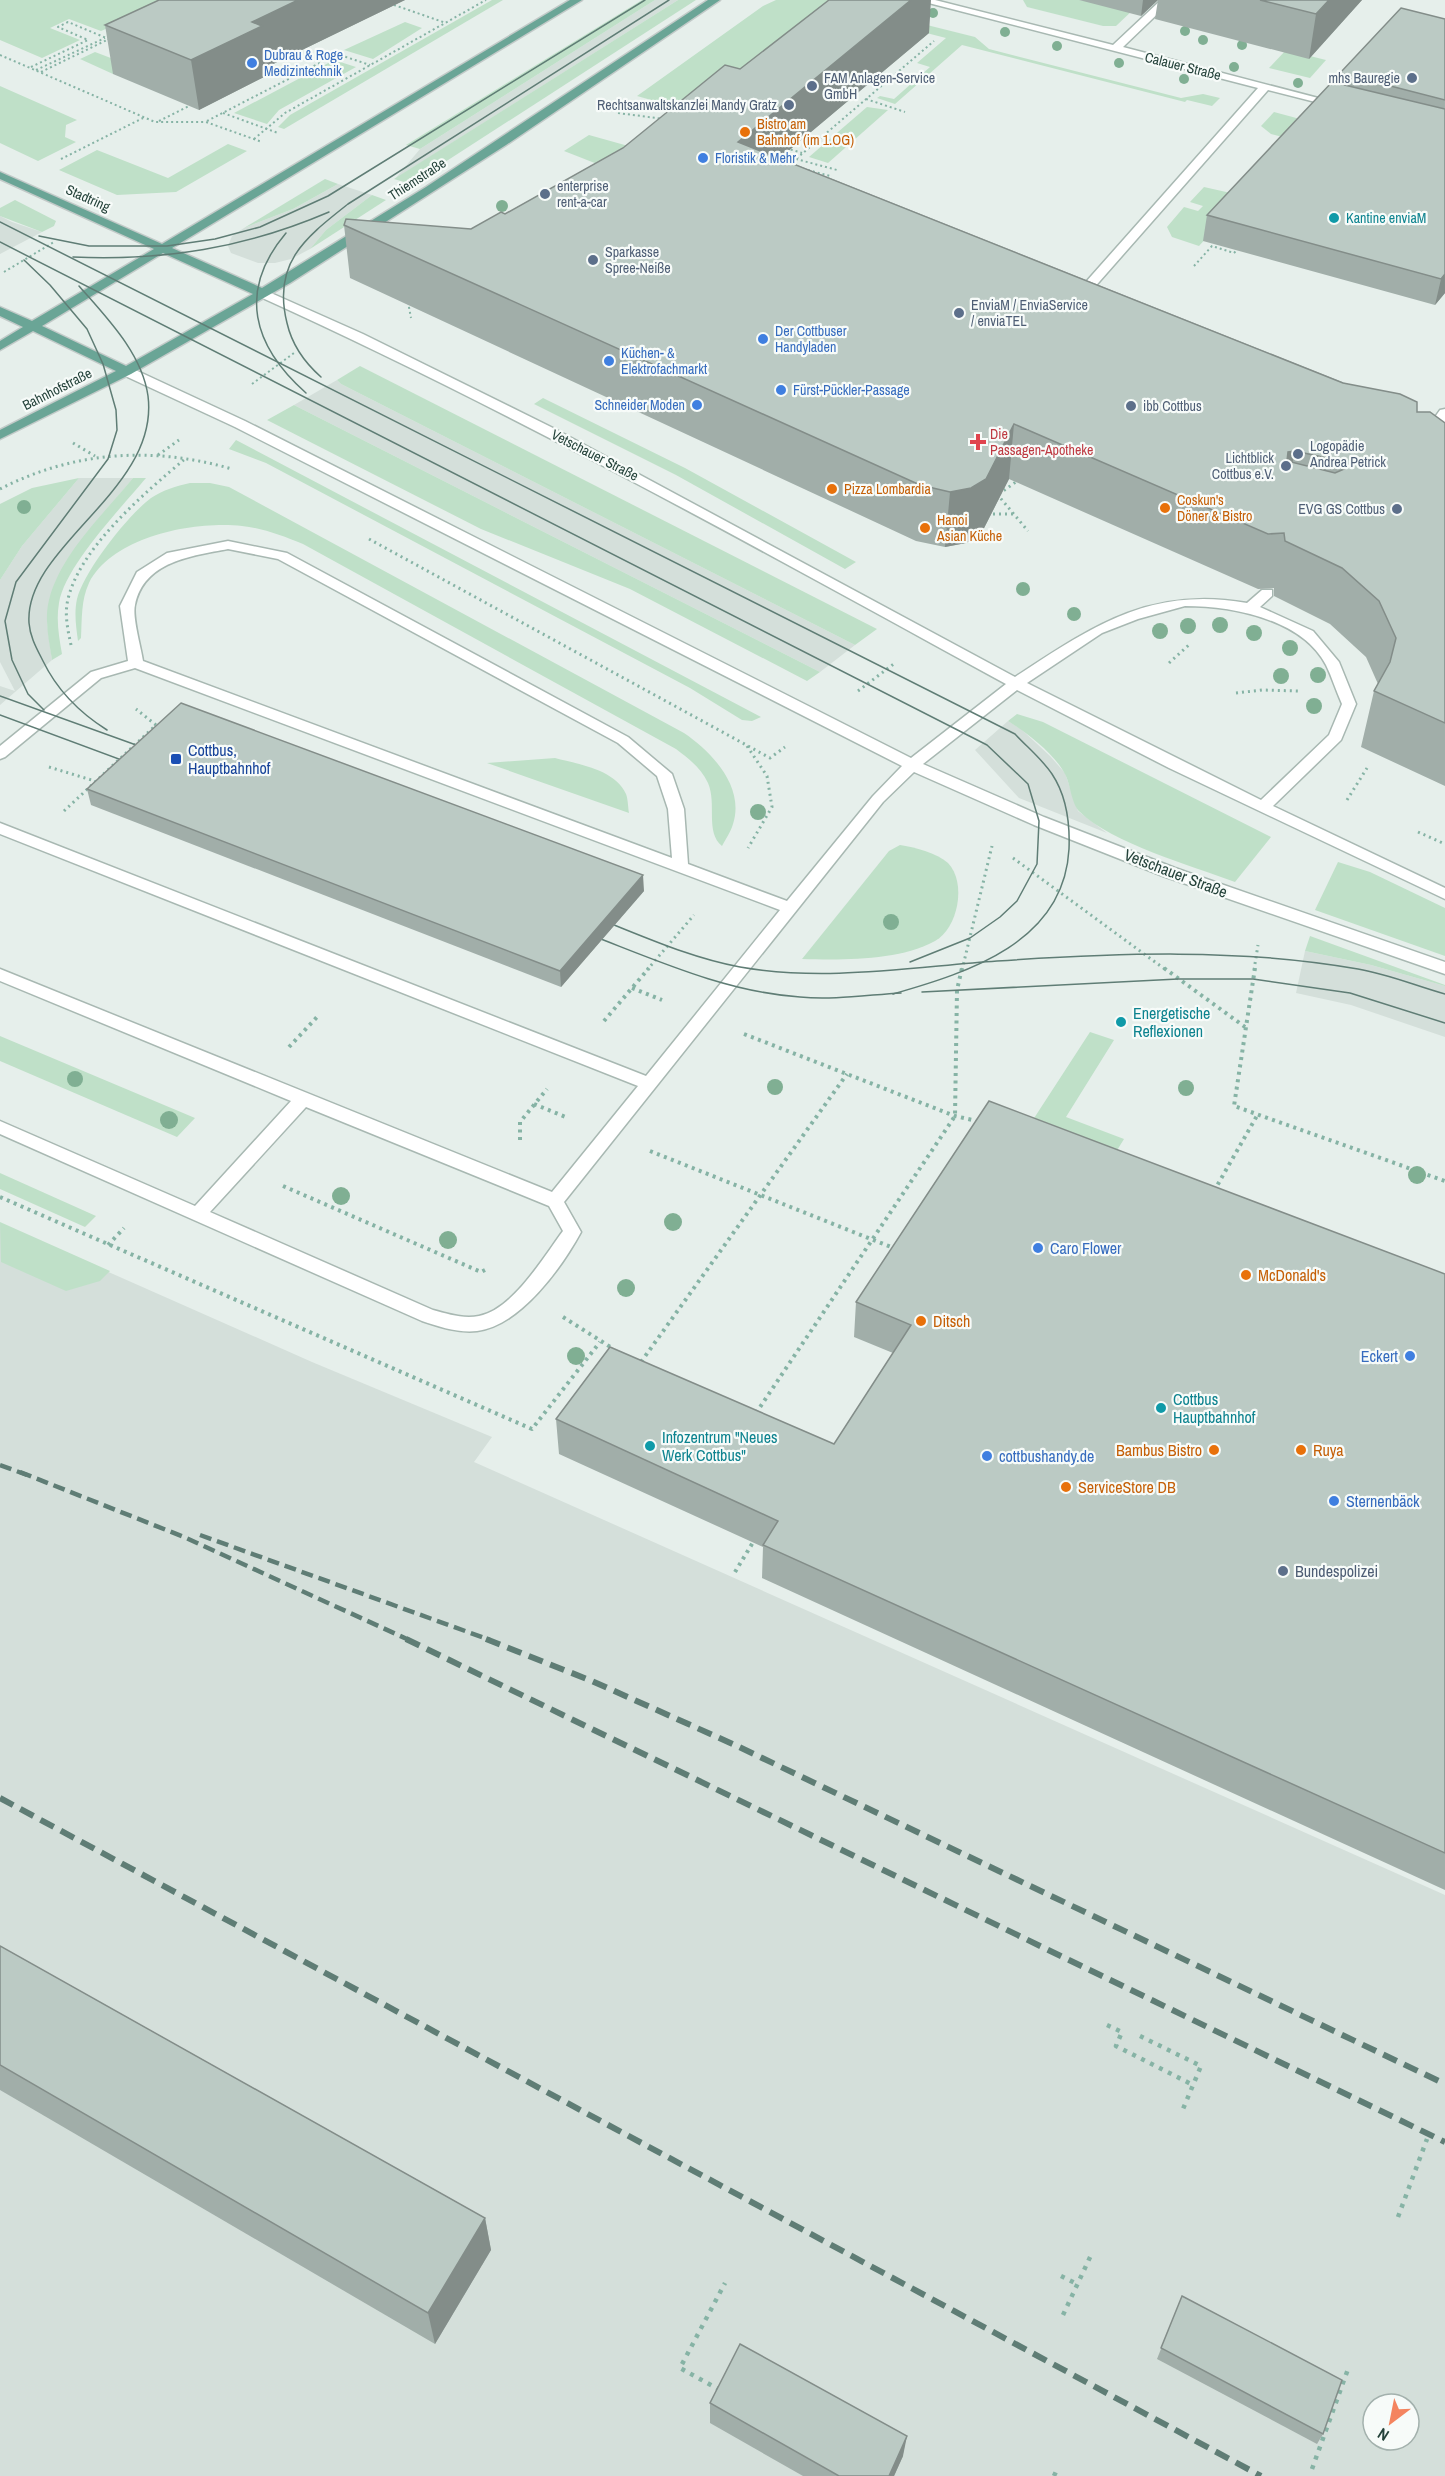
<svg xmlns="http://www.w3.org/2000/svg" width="1445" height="2476" viewBox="0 0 1445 2476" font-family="'Archivo Narrow',sans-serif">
<rect width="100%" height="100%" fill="#e6efeb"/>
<!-- built -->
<g fill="#d4dfda" fill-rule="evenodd">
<path d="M655,0H678L395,179L420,149Z"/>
<path d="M338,184L372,195L326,230L310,249L291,259L275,263H258L231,253L228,246L232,236L244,228L293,209Z"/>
<path d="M0,216L12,222L42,232L0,254Z"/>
<path d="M337,380L341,384L855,645L820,672L294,405Z"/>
<path d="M79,478H133L71,554L56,581L47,624L52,660L0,705V686L15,691L0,662V580L22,546Z"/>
<path d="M1008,721L1021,729L1050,756L1065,773L1078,811L1107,833L1019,798L975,750Z"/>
<path d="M1305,951L1371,965L1445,986V1037L1351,1005L1296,993Z"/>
<path d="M0,1224L312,1362L492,1437L474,1462L1445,1895V2476H0ZM1373,2404H1409V2440H1373Z"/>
</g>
<!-- green -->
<g fill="#bfe0c8">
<path d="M0,0H175L101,31L69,19L50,28L80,40L42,58L0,40Z"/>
<path d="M492,0H503L284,129L278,127L290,115Z"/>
<path d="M642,0H655L420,149L406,145Z"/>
<path d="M678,0H696L411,184L394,179Z"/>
<path d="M776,0H827L975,37L989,49L1181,98L1203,94L1220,98L1212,106L1187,100L1185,102L962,45L895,104L877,98L880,96L894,99L930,67L917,63L946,38L868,18L676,107L637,96L763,6Z"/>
<path d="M1023,0H1079L1135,8L1116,26H1103L1027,7Z"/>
<path d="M405,22L422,28L373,59L344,50Z"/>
<path d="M1286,50L1326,60L1310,78L1269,68Z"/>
<path d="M95,52L116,60L156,54L113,74L80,59Z"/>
<path d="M334,60L356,67L279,110L267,124L234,113Z"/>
<path d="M0,86L77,120L66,125L65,137L76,142L38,161L0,143Z"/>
<path d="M867,107L888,110L828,163L809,157Z"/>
<path d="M1274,112L1300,119L1445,179L1271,134L1261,126Z"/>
<path d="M589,135L664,156L651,185L564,151Z"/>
<path d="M228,144L247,151L176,192L117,195L59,170L97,150L168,178Z"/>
<path d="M325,179L338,184L293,209L244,228Z"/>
<path d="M1204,187L1244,196L1199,246L1172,237L1167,227L1184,207L1198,211L1203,206L1190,202Z"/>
<path d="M372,195L386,200L310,249L326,230Z"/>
<path d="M15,200L56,221L54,226L42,232L0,216V208Z"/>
<path d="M360,366L877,629L855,645L341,384L337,380Z"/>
<path d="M543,398L685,468L856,562L845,569L676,475L534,404Z"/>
<path d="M294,405L820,672L807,681L630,589L481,529L267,420Z"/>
<path d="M236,440L761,717L752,721L742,720L690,688L266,463L229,449Z"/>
<path d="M79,478L22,546L0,580V504L32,488Z"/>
<path d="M133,478H146C121,508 65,566 59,603C56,620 59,637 62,654L52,660C49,640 44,620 49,600C61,553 104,514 133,478Z"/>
<path d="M190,483H210L229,487L684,733C712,752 745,787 733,824C731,831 726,839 722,846C705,832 717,804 708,783C701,768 689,759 676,749L303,544C283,536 263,528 242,526C194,521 113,536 89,583C81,600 82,619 81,638L78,641C76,626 74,613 77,599C84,571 128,515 151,498C163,490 176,486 190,483Z"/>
<path d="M1017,714L1043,722L1271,837L1235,882C1193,866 1111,843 1080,812C1071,804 1071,785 1065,774C1054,753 1027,733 1008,721Z"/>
<path d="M555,758C577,764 615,769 626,794C628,799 628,807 629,813L487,763Z"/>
<path d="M900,845C914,847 937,853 948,863C967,883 958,928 935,941C899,961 842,960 802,959L889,851Z"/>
<path d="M1338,862L1370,872L1445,908V956L1315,910Z"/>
<path d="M1310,936L1445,985V986L1371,965L1305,951Z"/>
<path d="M1090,1032L1114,1040L1066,1117L1124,1139L1111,1160L1027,1129Z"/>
<path d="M0,1036L195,1118L177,1137L0,1061Z"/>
<path d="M0,1173L96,1216L85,1227L0,1189Z"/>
<path d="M0,1222L110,1271L100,1281L66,1291L1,1262Z"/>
</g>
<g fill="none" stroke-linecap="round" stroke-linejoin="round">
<!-- minor casing -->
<g stroke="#a8b8b2" stroke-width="3">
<g id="minor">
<path d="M917,0H935L1113,45L1161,0H1172L1123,47L1345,105L1339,108L1268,90L1085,298H1077V292L1258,88Z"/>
<path d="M262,289L363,334L553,428L1015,677C1093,626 1150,586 1247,603L1262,590H1272V596L1260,607L1313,631L1339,662L1356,704L1341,740L1273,806L1445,888V899L1169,768L1017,690L923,764L1044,817L1175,868L1445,962V974L1163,876L1034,825L914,772L883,802L564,1202L581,1232C562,1267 520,1326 477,1331C458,1333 440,1327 422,1321L0,1134V1121L195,1206L291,1101L0,981V969L552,1192L638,1086L0,834V823L646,1076L780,910L135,668L101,678L5,757L0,759V746L91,672L128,661L120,606L137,572L167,553L228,541L287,553L628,737L672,774L684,809L688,864L787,901L873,796L902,766L235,427L121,374V368H131L245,421L911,758L1006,684C759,549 514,412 258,296V290ZM228,549L278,559L618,743L657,776L668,809L672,858L143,661C141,647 132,617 135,605C144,561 192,556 228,549ZM1185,606C1232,606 1302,619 1326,665C1332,677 1336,691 1342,704L1329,735L1261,800L1027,683L1102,633L1138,619ZM306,1107L549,1206L563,1231C543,1258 513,1309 479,1316C463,1319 448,1314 433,1310L210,1212Z"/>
<path d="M1445,409V422L1432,441H1422L1420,438L1440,410Z"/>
</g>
</g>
<!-- major casing -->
<g stroke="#c2cac8" stroke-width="3">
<path id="major" d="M570,0H582L172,248L262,288L426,187L708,0H720L506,145L290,283L131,374L0,439V430L116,371L33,331L0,350V341L23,327L0,316V307L32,321L154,249L0,179V172L162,244ZM163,253L253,294L126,366L42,326Z"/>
</g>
<!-- path-far3 -->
<g stroke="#86b3a5" stroke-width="2" stroke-dasharray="2 3" stroke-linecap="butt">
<path d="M394,5L446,23"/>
<path d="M0,55L155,122H206L262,142"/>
<path d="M31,67L88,40L58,27L68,22L111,40"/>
<path d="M36,70L105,38"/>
<path d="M41,72L109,39"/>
<path d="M866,99L905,112"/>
<path d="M223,113L278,133"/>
<path d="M618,113L664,119"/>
<path d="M159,121L189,106"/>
<path d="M207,121L337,54L370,65"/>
<path d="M254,139L285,113L486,0"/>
<path d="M786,148L802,153"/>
<path d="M61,159L143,118"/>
<path d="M796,159L837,170"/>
<path d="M789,165L934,41"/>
<path d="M808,170L830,176"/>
<path d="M1194,266L1212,246L1234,253L1237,250"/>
<path d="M4,272L54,242"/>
<path d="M408,302L411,318"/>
<path d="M252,384L294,353"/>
</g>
<!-- path-far2 -->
<g stroke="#86b3a5" stroke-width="3" stroke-dasharray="2 4" stroke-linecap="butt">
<path d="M73,443L95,456"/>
<path d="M158,455L179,440"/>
<path d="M0,489C74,451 153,446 232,469"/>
<path d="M997,494L1028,531"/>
<path d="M999,494L1020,479"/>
<path d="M987,514H1013"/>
<path d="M369,539L770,758L785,747"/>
<path d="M71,645C68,631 65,617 67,604C76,550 146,492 186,458"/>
<path d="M1169,663L1191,643"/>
<path d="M858,691L895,663"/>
<path d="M1236,693L1262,690L1299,691"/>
<path d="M747,746L767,776L772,807L748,848"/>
<path d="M49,767L95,781"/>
<path d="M1347,800L1367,768"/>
<path d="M64,811L156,725L136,709"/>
<path d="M1418,832L1445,844"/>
<path d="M1013,858L1166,970"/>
<path d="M647,970L694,915"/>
<path d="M962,970L992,846"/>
<path d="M1254,970L1258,945"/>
</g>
<!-- path-far1 -->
<g stroke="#86b3a5" stroke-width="4" stroke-dasharray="3 4.5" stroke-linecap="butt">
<path d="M1164,968L1245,1027"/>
<path d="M1255,968L1234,1106L1445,1181"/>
<path d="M632,988L662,1000"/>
<path d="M604,1021L649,968"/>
<path d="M744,1034L955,1116L981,1122"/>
<path d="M289,1047L317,1017"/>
<path d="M534,1104L568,1118"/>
<path d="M520,1140V1122L547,1089"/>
<path d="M650,1151L896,1249"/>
<path d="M283,1186L481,1272L485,1270"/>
<path d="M1214,1191L1258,1114"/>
<path d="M0,1197L532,1429L600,1342"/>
<path d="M108,1245L124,1228"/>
<path d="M563,1317L612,1348"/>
<path d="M641,1362L847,1074"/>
<path d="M756,1413L955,1116L957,990L962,968"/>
<path d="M735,1572L755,1539"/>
</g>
<!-- path -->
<g stroke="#86b3a5" stroke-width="4.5" stroke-dasharray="4 6" stroke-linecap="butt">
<path d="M1107,2025L1122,2032L1116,2046L1193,2085"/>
<path d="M1140,2036L1201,2066L1183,2109"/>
<path d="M1398,2217L1427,2139"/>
<path d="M1061,2276L1077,2284"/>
<path d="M1063,2315L1092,2253"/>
<path d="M720,2390L680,2368L725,2283"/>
<path d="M1312,2469L1348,2369"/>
<path d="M1054,2476L1058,2467"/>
</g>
<!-- minor -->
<use href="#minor" fill="#fff" fill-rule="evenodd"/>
<!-- major -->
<use href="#major" fill="#6aa596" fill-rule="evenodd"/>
<!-- tram -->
<g stroke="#5f7d75" stroke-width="1.5">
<path d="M0,222L1015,734C1027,747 1042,759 1052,774C1066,795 1070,824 1069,849C1064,942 970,972 893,994"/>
<path d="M286,233C237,291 253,346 306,393"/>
<path d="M39,236L89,246H167L215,239L260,227L328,196L645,0"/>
<path d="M0,242L987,745L1028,784L1039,821L1037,864L1017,901L1000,917L970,938L910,962"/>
<path d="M73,257C164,261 245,248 329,212"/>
<path d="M24,260L50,285L87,329L103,364L116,410L117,430L108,459L16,582L5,621L12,660L28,694L44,710"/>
<path d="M79,286C106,317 142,353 148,396C160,490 24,546 29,623C30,637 37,649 43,661C57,690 80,713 107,730"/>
<path d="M321,377C304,362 292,345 287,323C272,263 305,238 348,204L669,0"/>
<path d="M0,696L150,750"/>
<path d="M0,715L135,765"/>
<path d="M599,919C645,937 691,958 740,967C825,982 912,967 997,961C1118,953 1239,948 1358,969C1388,974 1416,986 1445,994"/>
<path d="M588,934C656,960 726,992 800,997C833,1000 867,995 901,993"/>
<path d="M922,992L1178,979H1253L1350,993L1445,1023"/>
</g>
<!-- rail-far1 -->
<g stroke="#5f7d75" stroke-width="4.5" stroke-dasharray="12 6" stroke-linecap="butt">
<path d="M0,1465L27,1475"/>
<path d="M20,1472L184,1537L409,1640"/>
<path d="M200,1535L490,1640"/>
</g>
<!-- rail -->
<g stroke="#5f7d75" stroke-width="6" stroke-dasharray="15 8" stroke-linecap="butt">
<path d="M406,1639L1445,2142"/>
<path d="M486,1639L592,1681L735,1745L1445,2084"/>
<path d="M0,1798L1261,2476"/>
</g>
</g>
<!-- trees -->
<g fill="#80af93">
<circle cx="933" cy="13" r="5"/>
<circle cx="1185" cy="31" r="5"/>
<circle cx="1005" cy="32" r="5"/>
<circle cx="1203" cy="40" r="5"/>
<circle cx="1242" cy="45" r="5"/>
<circle cx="1057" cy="46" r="5"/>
<circle cx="1119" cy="63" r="5"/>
<circle cx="1234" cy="67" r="5"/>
<circle cx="1184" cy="79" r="5"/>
<circle cx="1298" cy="83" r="5"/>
<circle cx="502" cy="206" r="6"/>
<circle cx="24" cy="507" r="7"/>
<circle cx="1023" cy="589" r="7"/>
<circle cx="1074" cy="614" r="7"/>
<circle cx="1220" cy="625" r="8"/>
<circle cx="1188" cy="626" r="8"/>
<circle cx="1160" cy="631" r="8"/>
<circle cx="1254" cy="633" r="8"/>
<circle cx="1290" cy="648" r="8"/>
<circle cx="1318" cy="675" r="8"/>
<circle cx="1281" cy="676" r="8"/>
<circle cx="1314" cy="706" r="8"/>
<circle cx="758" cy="812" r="8"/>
<circle cx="891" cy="922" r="8"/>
<circle cx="75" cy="1079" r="8"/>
<circle cx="775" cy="1087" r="8"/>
<circle cx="1186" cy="1088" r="8"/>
<circle cx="169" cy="1120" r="9"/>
<circle cx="1417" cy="1175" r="9"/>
<circle cx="341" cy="1196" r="9"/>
<circle cx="673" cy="1222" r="9"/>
<circle cx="448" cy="1240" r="9"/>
<circle cx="626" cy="1288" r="9"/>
<circle cx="576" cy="1356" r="9"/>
</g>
<!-- wall -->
<g fill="#a1aea9">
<path d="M159,0H405L267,67L268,75L199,110L113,74L105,25Z"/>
<path d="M1079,0H1362L1309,59L1155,19L1158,0L1141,16Z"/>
<path d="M1445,19V293L1435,305L1203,241L1207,215L1338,84L1340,73Z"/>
<path d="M929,33L780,158L1445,423V786L1361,747L1374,691L1378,684L1366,657L1330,624L1274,596V588L1258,589L1009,479L981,534L966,543L945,547L916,541L350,278L344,225L471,229L505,214L623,148L740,69Z"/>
<path d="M87,789L644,891L561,987L91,805Z"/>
<path d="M1445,1274V1890L762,1578L763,1547L559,1454L556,1419L834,1444L893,1353L854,1337L856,1302Z"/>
<path d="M0,1946L485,2218L491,2250L435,2344L0,2090Z"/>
<path d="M1182,2296L1323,2434L1317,2444L1157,2359Z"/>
<path d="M710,2403L903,2456L894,2476H803L710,2423Z"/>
</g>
<!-- shaded-wall -->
<g fill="#838d89">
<path d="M298,0H405L267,67L268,75L199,110L191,60L252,22Z"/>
<path d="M911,0H931L929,33L737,194L738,142Z"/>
<path d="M1143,0H1158L1141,16Z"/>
<path d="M1329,0H1362L1309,59L1316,14Z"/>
<path d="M1445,274V293L1435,305L1441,279Z"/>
<path d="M1014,424L1009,479L981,534L966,543L945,547L950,492Z"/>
<path d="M1295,451L1284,506L1288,452Z"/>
<path d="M643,875L644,891L561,987L560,971Z"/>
<path d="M485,2218L491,2250L435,2344L428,2313Z"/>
<path d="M907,2436L903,2456L894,2476H889Z"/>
</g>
<!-- building -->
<g fill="#bbcac4" stroke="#838d89" stroke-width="1.5" fill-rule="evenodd">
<path d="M159,0H298L252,22L262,26L191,60L105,25Z"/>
<path d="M829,0H911L738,142L1343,383L1400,394L1417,402V412H1430L1445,423V723L1374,691L1390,662L1396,638L1379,601L1342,568L1285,541L1284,533L1268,534L1014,424L986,479L971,488L950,492L920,485L344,225L346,219L471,229L501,212L505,214L623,148L725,65L740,69ZM1295,451L1345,462L1349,467L1335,473L1287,461L1288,452Z"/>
<path d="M1260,0H1329L1316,14Z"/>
<path d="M1401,8L1445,19V100L1340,73Z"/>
<path d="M1332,82L1445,109V274L1441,279L1207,215Z"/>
<path d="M181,703L643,875L560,971L87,789Z"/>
<path d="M989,1101L1445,1274V1853L763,1545L778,1521L556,1419L610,1347L834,1444L911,1325L856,1302Z"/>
<path d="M0,1946L485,2218L428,2313L0,2065Z"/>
<path d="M1182,2296L1342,2380L1323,2434L1161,2348Z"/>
<path d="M740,2344L907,2436L889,2476H839L710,2403Z"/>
</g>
<!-- markers -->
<g fill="#3f7fe0" stroke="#f7fbf9" stroke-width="2">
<circle cx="252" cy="63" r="6"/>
<circle cx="703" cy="158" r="6"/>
<circle cx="763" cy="339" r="6"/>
<circle cx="609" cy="361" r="6"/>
<circle cx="781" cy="390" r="6"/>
<circle cx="697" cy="405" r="6"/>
<circle cx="1038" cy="1248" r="6"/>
<circle cx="1410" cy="1356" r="6"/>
<circle cx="987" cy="1456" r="6"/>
<circle cx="1334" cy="1501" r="6"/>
</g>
<g fill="#5c6f8a" stroke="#f7fbf9" stroke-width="2">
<circle cx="1412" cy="78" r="6"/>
<circle cx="812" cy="86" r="6"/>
<circle cx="789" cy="105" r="6"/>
<circle cx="545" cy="194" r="6"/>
<circle cx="593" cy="260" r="6"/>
<circle cx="959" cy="313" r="6"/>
<circle cx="1131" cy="406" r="6"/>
<circle cx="1298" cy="454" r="6"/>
<circle cx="1286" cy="466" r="6"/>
<circle cx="1397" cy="509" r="6"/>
<circle cx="1283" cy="1571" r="6"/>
</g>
<g fill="#e8710a" stroke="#f7fbf9" stroke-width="2">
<circle cx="745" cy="132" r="6"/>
<circle cx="832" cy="489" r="6"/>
<circle cx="1165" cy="508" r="6"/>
<circle cx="925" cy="528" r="6"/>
<circle cx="1246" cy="1275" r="6"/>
<circle cx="921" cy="1321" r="6"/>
<circle cx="1214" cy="1450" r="6"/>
<circle cx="1301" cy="1450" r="6"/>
<circle cx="1066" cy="1487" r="6"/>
</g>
<g fill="#0f9aa8" stroke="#f7fbf9" stroke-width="2">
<circle cx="1334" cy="218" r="6"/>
<circle cx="1121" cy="1022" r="6"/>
<circle cx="1161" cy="1408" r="6"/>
<circle cx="650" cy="1446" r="6"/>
</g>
<path fill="#e0444e" stroke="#f7fbf9" stroke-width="2" d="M975 433h6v6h6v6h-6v6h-6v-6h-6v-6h6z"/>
<rect fill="#1a4fb4" stroke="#f7fbf9" stroke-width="2" x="170" y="753" width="12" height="12" rx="3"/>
<g text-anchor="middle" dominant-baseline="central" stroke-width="4.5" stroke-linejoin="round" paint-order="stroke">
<!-- far-shop labels -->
<g font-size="14" fill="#366cbe" stroke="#f7fbf9" text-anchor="start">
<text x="264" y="55">Dubrau &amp; Roge<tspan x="264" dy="16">Medizintechnik</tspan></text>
<text x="715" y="158">Floristik &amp; Mehr</text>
<text x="775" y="331">Der Cottbuser<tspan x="775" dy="16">Handyladen</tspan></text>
<text x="621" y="353">Küchen- &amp;<tspan x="621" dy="16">Elektrofachmarkt</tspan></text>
<text x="793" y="390">Fürst-Pückler-Passage</text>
<text x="685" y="405" text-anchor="end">Schneider Moden</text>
</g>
<!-- far-street labels -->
<g font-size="14" fill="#24423a" stroke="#f7fbf9">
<text transform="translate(1183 66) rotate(14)">Calauer Straße</text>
<text transform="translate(417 179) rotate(-33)">Thiemstraße</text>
<text transform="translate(88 198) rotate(24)">Stadtring</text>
<text transform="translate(57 389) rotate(-27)">Bahnhofstraße</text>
<text transform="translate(595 455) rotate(27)">Vetschauer Straße</text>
</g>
<!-- far-service labels -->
<g font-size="14" fill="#4e5e75" stroke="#f7fbf9" text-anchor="start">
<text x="824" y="78">FAM Anlagen-Service<tspan x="824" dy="16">GmbH</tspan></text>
<text x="1400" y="78" text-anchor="end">mhs Bauregie</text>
<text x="777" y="105" text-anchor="end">Rechtsanwaltskanzlei Mandy Gratz</text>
<text x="557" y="186">enterprise<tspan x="557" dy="16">rent-a-car</tspan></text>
<text x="605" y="252">Sparkasse<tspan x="605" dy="16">Spree-Neiße</tspan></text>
<text x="971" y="305">EnviaM / EnviaService<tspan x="971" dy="16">/ enviaTEL</tspan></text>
<text x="1143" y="406">ibb Cottbus</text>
<text x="1310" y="446">Logopädie<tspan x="1310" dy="16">Andrea Petrick</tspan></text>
<text x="1274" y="458" text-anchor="end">Lichtblick<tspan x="1274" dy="16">Cottbus e.V.</tspan></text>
<text x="1385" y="509" text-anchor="end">EVG GS Cottbus</text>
</g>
<!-- far-food labels -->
<g font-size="14" fill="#c56008" stroke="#f7fbf9" text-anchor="start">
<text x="757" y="124">Bistro am<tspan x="757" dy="16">Bahnhof (im 1.OG)</tspan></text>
<text x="844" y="489">Pizza Lombardia</text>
<text x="1177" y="500">Coskun's<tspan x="1177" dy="16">Döner &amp; Bistro</tspan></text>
<text x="937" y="520">Hanoi<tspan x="937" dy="16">Asian Küche</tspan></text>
</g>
<!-- far-culture labels -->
<g font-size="14" fill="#0d838f" stroke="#f7fbf9" text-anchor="start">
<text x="1346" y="218">Kantine enviaM</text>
</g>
<!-- far-health labels -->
<g font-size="14" fill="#be3a42" stroke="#f7fbf9" text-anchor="start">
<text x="990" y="434">Die<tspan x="990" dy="16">Passagen-Apotheke</tspan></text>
</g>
<!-- transit labels -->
<g font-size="16" fill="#164399" stroke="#f7fbf9" text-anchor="start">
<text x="188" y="750">Cottbus,<tspan x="188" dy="18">Hauptbahnhof</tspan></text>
</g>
<!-- street labels -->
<g font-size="16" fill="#24423a" stroke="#f7fbf9">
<text transform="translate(1176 873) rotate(21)">Vetschauer Straße</text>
</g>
<!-- culture labels -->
<g font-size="16" fill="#0d838f" stroke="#f7fbf9" text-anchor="start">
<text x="1133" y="1013">Energetische<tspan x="1133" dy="18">Reflexionen</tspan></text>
<text x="1173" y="1399">Cottbus<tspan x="1173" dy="18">Hauptbahnhof</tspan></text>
<text x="662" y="1437">Infozentrum "Neues<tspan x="662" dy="18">Werk Cottbus"</tspan></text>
</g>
<!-- shop labels -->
<g font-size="16" fill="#366cbe" stroke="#f7fbf9" text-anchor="start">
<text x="1050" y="1248">Caro Flower</text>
<text x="1398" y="1356" text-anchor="end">Eckert</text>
<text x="999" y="1456">cottbushandy.de</text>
<text x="1346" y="1501">Sternenbäck</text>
</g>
<!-- food labels -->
<g font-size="16" fill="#c56008" stroke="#f7fbf9" text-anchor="start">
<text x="1258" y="1275">McDonald's</text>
<text x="933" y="1321">Ditsch</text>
<text x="1202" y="1450" text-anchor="end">Bambus Bistro</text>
<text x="1313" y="1450">Ruya</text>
<text x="1078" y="1487">ServiceStore DB</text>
</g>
<!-- service labels -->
<g font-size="16" fill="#4e5e75" stroke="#f7fbf9" text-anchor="start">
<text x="1295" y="1571">Bundespolizei</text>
</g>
</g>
<!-- north arrow -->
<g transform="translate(1391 2422) rotate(212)"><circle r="28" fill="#f7fbf9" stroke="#a3b1ad" stroke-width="1.5"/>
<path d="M0-4.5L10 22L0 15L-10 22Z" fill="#f4845f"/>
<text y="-9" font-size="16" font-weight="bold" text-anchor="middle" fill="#24423a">N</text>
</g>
</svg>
